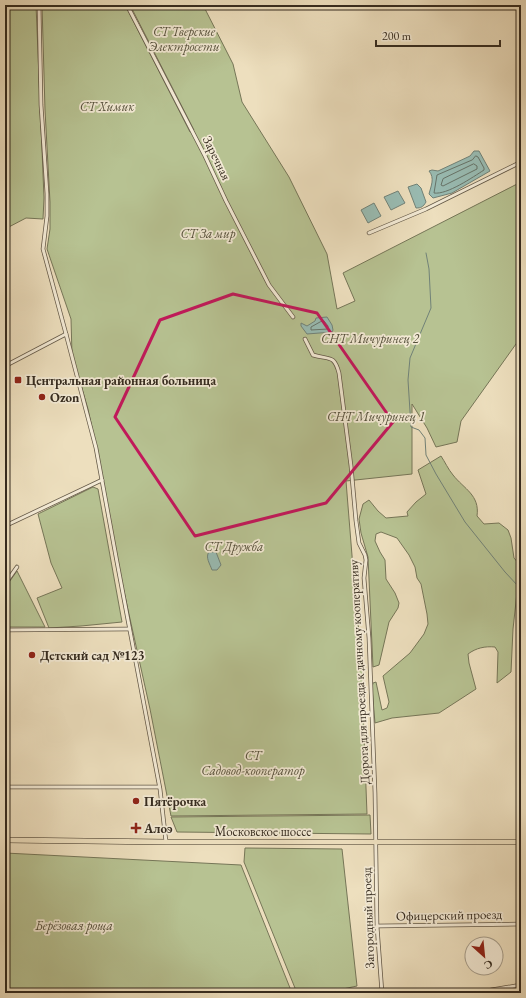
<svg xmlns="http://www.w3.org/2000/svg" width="526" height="998" viewBox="0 0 526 998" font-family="'EB Garamond',serif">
<rect width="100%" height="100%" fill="#eddfbe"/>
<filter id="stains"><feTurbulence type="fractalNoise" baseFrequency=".005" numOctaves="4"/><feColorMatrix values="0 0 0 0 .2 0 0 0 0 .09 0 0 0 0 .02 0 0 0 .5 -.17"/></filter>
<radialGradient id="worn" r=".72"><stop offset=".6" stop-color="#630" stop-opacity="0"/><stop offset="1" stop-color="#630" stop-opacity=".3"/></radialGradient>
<!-- green -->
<g fill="#b7c292" stroke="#767658">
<path d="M5,5H36L44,198L43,219L26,218L5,229Z"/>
<path d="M42,5H125L190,132L194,130L130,5H203L233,64L242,102L289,177L327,254L337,309L355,301L343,273L521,182V337L461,421L457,442L436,447L427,428L412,404V474L346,481L356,605L364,676L363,709L367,814L171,816L150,709L115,551L97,451L88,409L72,355L71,319L47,249L50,229V202L45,110Z"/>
<path d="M441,456C445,462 448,469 453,475C464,489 480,495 477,516L484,524L499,523L508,530L511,538L514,558L520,565L513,629L511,672L497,683L498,652L495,647C485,646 476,648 468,654L469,663L476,689L439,713L392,718L375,723L372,688L373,683L376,682L382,710L387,708L389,702L383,676L410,653L424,634L428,624L427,614L421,584L417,578L415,567L409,555L397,538L381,532L376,534L375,541L380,552L385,560L386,579L395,593L399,603L398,608L389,622L379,665L373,667L368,557L361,533L359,519L363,504L369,500L378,511L386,518L408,516L407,512L416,502L426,494L418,470Z"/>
<path d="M93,487L98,489L122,622L81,626L49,628L37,598L62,588L51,563L38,514Z"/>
<path d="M17,571L45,627H5V588Z"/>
<path d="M370,815L371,834L177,832L171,817Z"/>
<path d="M245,848L342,849L357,986L324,993H297L244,862Z"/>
<path d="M5,853L241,865L292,993H5Z"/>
</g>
<!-- water -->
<g fill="#99bcb3" stroke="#718278">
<path d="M474,151H479L490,171L452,193L433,198L429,194C431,186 435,178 429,171L432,170L438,171L470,156Z"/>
<path d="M417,184L421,188L426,202C423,207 421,208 416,208L408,187Z"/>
<path d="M398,191L405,203L391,210L384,197Z"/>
<path d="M374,203L381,216L368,223L361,210Z"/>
<path d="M327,317L332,325L333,330L332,332L307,334L301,326V323L307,326L315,321L316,318Z"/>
<path d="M209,552H216L221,565L217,570H212C210,564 205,557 209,552Z"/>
</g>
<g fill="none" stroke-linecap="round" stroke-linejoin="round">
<!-- shore -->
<g stroke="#677469" stroke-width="1">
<path d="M476,156L478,157L484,168V170C473,177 447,195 434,193L437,175L472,160Z"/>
<path d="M474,164L477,166V169L443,186L441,185L443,179Z"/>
<path d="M324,321L328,326V329L311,330V327L320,322Z"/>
</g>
<!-- stream -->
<path stroke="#718278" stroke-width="1" d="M426,253L429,269L431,308L410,358L408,380L411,427L419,430L425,438L426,455L436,474L465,522L505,572L518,586L521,594"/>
<!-- minor casing -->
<g stroke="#635847" stroke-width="4.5">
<g id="minor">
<path d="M39,5L41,105L47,194V216L43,249L66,334"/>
<path d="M127,5L205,156L226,201L269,285L293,317"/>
<path d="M369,233L426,209L521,162"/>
<path d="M305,339L313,355C329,360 334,354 339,373L351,466L356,521L359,543L365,555L366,560L364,578L369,638L375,793L377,926L382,993"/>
<path d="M5,366L66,334L96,448L117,562L160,789L166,842"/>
<path d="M5,526L102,480"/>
<path d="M5,584L17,567"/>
<path d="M5,630L129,629"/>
<path d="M5,787H159"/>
<path d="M377,926L521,924"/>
<path d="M491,990L521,985"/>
</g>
</g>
<!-- primary casing -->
<g stroke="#352b1f" stroke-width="6">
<path id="primary" d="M5,840L166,842H521"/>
</g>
<!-- minor -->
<use href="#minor" stroke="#f3ead5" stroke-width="3"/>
<!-- primary -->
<use href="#primary" stroke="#eddfbe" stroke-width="5"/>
</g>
<!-- marked area -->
<path fill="none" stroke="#c2185b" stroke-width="3" stroke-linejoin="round" d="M233,294L317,313L393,422L326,503L195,536L115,417L160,320Z"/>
<!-- markers -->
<g fill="#8f2418" stroke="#f3ead5" stroke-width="1.5">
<rect x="14" y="376" width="8" height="8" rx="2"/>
<circle cx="42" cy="397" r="4"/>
<circle cx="32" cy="655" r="4"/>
<circle cx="136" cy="801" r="4"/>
<path d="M134 822h4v4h4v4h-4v4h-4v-4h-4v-4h4z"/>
</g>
<g text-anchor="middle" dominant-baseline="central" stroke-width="3.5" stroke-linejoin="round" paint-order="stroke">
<!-- park labels -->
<g font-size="13" font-style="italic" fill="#56513c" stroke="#f3ead5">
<text x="184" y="31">СТ Тверские<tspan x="184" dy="15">Электросети</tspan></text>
<text x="107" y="106">СТ Химик</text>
<text x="208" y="233">СТ За мир</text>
<text x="370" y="338">СНТ Мичуринец 2</text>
<text x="376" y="416">СНТ Мичуринец 1</text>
<text x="234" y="546">СТ Дружба</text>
<text x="253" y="755">СТ<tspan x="253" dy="15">Садовод-кооператор</tspan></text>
<text x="74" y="925">Берёзовая роща</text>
</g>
<!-- street labels -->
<g font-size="13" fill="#352b1f" stroke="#f3ead5">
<text transform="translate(217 158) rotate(64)">Заречная</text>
<text transform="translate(359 672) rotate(-93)">Дорога для проезда к дачному кооперативу</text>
<text x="263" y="831">Московское шоссе</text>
<text transform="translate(449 915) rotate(-1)">Офицерский проезд</text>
<text transform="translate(368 918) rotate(-92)">Загородный проезд</text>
</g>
<!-- poi labels -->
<g font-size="13" font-weight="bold" fill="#352b1f" stroke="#f3ead5" text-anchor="start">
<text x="26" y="380">Центральная районная больница</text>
<text x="50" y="397">Ozon</text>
<text x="40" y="655">Детский сад №123</text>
<text x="144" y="801">Пятёрочка</text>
<text x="144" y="828">Алоэ</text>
</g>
</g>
<!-- margin -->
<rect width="526" height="998" fill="none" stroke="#eddfbe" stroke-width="20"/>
<rect x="6" y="6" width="514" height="986" fill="none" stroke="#352b1f" stroke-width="2"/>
<rect x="10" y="10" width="506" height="978" fill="none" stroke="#352b1f"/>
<!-- north arrow -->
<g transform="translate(484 956) rotate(153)"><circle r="19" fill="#f3ead5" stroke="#a79e8c"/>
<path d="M0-3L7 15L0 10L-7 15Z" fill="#8f2418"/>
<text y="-6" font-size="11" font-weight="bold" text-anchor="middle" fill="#352b1f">С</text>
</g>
<!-- scale -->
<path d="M376 40v6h124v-6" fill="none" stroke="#352b1f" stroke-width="2"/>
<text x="382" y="40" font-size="12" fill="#352b1f" stroke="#f3ead5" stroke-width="3" paint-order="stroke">200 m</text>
<rect width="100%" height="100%" filter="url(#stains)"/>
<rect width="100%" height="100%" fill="url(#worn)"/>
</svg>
